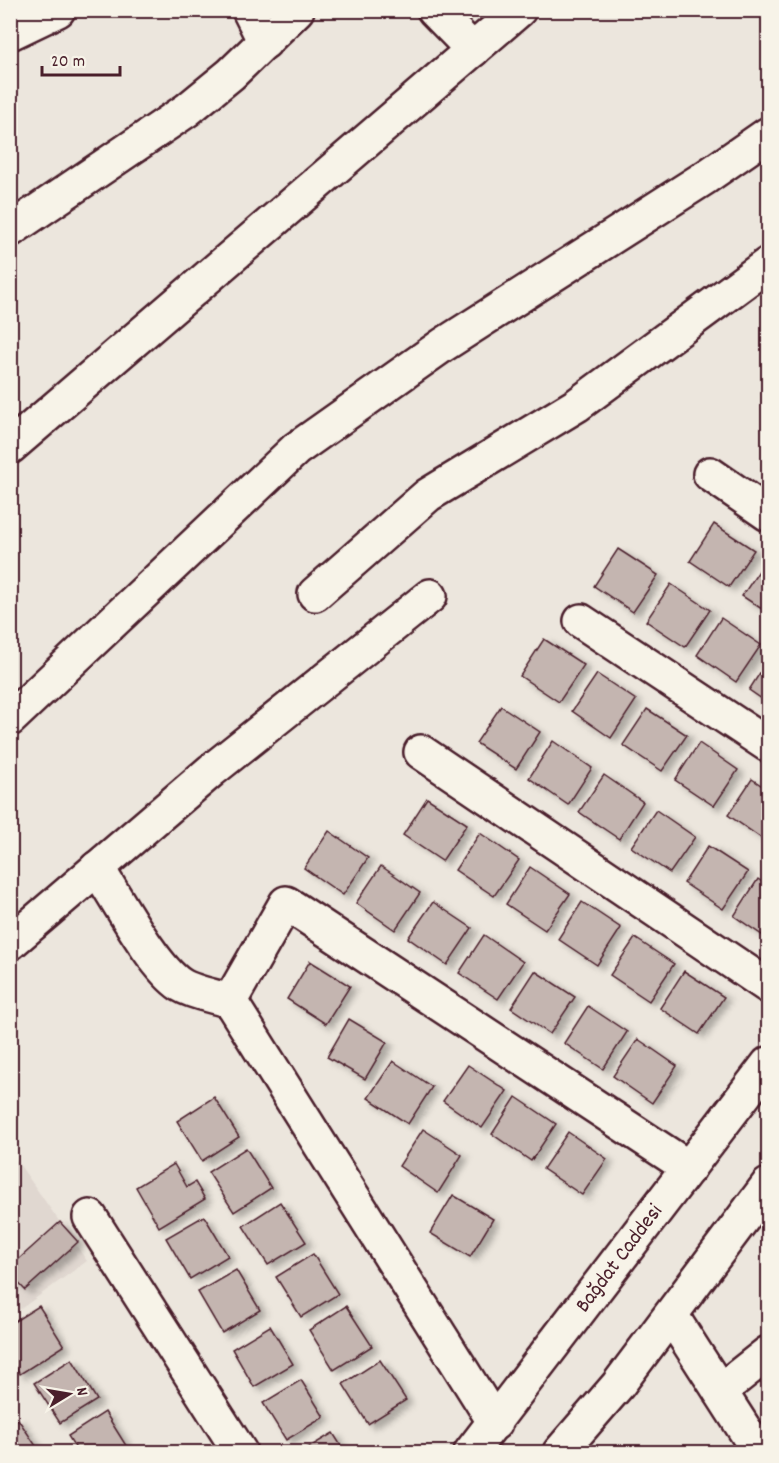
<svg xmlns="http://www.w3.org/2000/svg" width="779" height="1463" viewBox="0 0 779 1463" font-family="Dekko,sans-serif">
<defs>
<filter id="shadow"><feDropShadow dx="6" dy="4" stdDeviation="3" flood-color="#0004"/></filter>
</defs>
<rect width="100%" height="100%" fill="#ece6dd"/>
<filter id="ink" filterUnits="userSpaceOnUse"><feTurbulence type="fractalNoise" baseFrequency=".0167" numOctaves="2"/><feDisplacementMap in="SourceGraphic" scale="12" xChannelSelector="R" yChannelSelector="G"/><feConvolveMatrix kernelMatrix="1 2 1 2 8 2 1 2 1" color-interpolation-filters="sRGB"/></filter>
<g filter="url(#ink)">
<!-- built -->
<path fill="#e0d7d0" d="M10,1151L87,1261L11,1316H10Z"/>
<!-- building -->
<g fill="#c4b5b0" stroke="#4a1f2b" stroke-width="1.5" filter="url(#shadow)">
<path d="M714,524L754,550L729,587L690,561Z"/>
<path d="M618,549L658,575L633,612L594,586Z"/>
<path d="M767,559L768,560V613L742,596Z"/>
<path d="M671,584L710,610L685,647L646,621Z"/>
<path d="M721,618L761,645L736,682L697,655Z"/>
<path d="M544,639L584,665L559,702L520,676Z"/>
<path d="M768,660V703L749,690Z"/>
<path d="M597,674L636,700L611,738L572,711Z"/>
<path d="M501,706L540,732L516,769L476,743Z"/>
<path d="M647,709L687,735L662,771L623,745Z"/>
<path d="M553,741L592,768L568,805L529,778Z"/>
<path d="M699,743L738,770L714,806L675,780Z"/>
<path d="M604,775L643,802L619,839L579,812Z"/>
<path d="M752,779L768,790L767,842L728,815Z"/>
<path d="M427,798L467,824L442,861L403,835Z"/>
<path d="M656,810L695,837L670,873L631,847Z"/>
<path d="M329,831L368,858L343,895L304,868Z"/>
<path d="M480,833L519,860L494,896L455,870Z"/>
<path d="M708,846L748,872L723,909L684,883Z"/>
<path d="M381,866L420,893L395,930L356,903Z"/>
<path d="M530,867L570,894L545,930L506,904Z"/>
<path d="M758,879L768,886V939L734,916Z"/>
<path d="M433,902L472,928L447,965L408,938Z"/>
<path d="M582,902L621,928L597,965L558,939Z"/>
<path d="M484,935L523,962L498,999L459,973Z"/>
<path d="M635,938L674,964L649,1001L610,975Z"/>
<path d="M310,961L350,986L326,1024L287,999Z"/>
<path d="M535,971L575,997L550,1034L511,1008Z"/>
<path d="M684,971L724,997L699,1034L660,1008Z"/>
<path d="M588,1006L627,1032L603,1069L564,1043Z"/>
<path d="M349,1019L387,1042L365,1079L327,1057Z"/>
<path d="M638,1039L677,1066L652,1103L613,1076Z"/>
<path d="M393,1061L432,1087L408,1124L368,1098Z"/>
<path d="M468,1065L507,1091L482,1128L443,1101Z"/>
<path d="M214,1097L239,1137L202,1161L177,1121Z"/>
<path d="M516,1097L556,1124L531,1161L492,1134Z"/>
<path d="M423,1129L462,1155L438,1193L399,1166Z"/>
<path d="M568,1132L607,1159L582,1195L543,1169Z"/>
<path d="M246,1148L271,1188L234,1212L208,1172Z"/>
<path d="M174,1164L187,1187L195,1182L205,1199L159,1227L136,1187Z"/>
<path d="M453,1195L493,1219L470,1257L430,1233Z"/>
<path d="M280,1202L306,1242L268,1265L243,1226Z"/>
<path d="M204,1216L228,1256L190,1279L166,1238Z"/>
<path d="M60,1222L78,1242L25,1290L10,1274V1267Z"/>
<path d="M313,1254L338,1294L301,1317L276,1277Z"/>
<path d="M236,1270L260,1310L222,1333L198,1292Z"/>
<path d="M39,1306L64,1346L20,1374L10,1359V1324Z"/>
<path d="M346,1306L372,1346L334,1370L309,1330Z"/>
<path d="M270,1326L293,1364L254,1387L232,1349Z"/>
<path d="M72,1359L97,1400L60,1423L34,1383Z"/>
<path d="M380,1360L406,1400L368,1424L343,1384Z"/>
<path d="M301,1380L324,1417L286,1440L263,1403Z"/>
<path d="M105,1412L130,1452H78L68,1436Z"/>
<path d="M18,1419L40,1452H10V1424Z"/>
<path d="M333,1433L345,1452H301Z"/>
</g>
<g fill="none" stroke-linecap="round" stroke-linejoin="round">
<!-- minor casing -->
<g stroke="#4a1f2b" stroke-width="38">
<g id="minor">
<path d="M249,10L265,42"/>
<path d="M434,10L473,50"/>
<path d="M10,33L58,10"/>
<path d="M10,230L187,110L231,74L297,10"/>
<path d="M10,447L519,10"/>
<path d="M710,474L768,514"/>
<path d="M315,594L428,495L577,405L768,264"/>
<path d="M581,621L768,745"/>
<path d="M10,719L296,449L443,345L706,177L768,134"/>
<path d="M421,752L768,986"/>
<path d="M97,868C117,898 153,967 181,985C194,993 215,996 230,1001"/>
<path d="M10,943L212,770L430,596"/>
<path d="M90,1217L240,1452"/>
<path d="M671,1315L759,1452"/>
<path d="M720,1391L768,1353"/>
<path d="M495,1423L230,1001L286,903L689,1168"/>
</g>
</g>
<!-- major casing -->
<g stroke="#4a1f2b" stroke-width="38">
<g id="major">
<path d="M471,1452L768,1064"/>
<path d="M560,1452L618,1385L768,1185"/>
</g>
</g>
<!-- minor -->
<use href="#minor" stroke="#f7f3e8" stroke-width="33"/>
<!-- major -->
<use href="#major" stroke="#f7f3e8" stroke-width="33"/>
</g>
</g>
<g text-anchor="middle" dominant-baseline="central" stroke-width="6" stroke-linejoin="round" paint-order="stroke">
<!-- street labels -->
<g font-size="22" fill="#4a1f2b" stroke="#f7f3e8">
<text transform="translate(620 1259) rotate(-53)">Bağdat Caddesi</text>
</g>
</g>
<!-- margin -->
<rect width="779" height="1463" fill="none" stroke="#f7f3e8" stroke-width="36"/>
<rect x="18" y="18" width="743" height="1427" fill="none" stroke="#4a1f2b" stroke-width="2" filter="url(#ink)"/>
<!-- north arrow -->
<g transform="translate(69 1394) rotate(79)" stroke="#f7f3e8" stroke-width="4.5" paint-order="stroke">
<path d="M0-4.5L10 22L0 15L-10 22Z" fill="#4a1f2b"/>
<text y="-9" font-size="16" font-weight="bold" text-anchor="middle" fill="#4a1f2b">N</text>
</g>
<!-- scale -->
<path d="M42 66v9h78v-9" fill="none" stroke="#4a1f2b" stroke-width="3"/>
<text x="51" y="66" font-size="18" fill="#4a1f2b" stroke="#f7f3e8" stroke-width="4.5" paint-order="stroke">20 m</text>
</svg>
